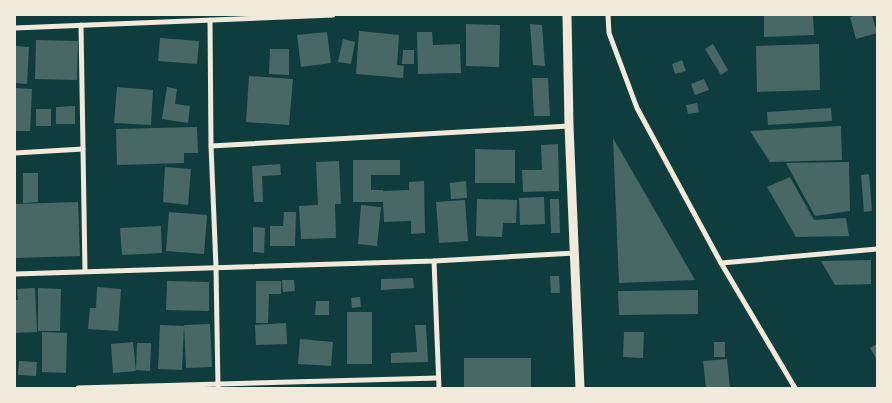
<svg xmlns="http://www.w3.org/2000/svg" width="892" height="403" viewBox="0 0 892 403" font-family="Bitter,serif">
<rect width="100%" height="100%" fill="#0f3d3e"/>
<!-- building -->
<g fill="#486865">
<path d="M764,15H813L814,35L764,37Z"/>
<path d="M857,15H872L877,33L856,39L850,17Z"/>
<path d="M466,24L500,25L499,67L466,66Z"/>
<path d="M530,24L542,25L545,66L533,65Z"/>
<path d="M359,31L399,35L397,65L404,66L403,78L356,74Z"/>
<path d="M327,32L331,63L301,67L297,35Z"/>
<path d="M417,32H432L433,45L460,44L461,73L418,74Z"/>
<path d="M160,38L199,41L197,64L158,61Z"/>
<path d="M343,39L355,42L351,64L338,62Z"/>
<path d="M36,40L78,41L77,80L35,79Z"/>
<path d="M713,44L728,70L721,75L705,49Z"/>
<path d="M819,44L820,90L757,92L756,46Z"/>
<path d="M15,46L29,47L27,84L15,83Z"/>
<path d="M270,49H289V75L269,74Z"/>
<path d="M403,50H414V64H402Z"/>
<path d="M682,60L686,71L675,74L672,64Z"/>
<path d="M249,76L293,79L289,125L246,122Z"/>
<path d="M532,78H548L550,116H534Z"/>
<path d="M704,79L709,90L695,95L691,84Z"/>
<path d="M117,87L153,90L151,125L114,123Z"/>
<path d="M167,87L177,89L175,104L190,106L188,123L162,119Z"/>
<path d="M15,88L32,89L30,131H15Z"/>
<path d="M697,103L699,112L688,114L686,105Z"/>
<path d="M75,106V124H56V107Z"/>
<path d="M831,108L832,121L768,125L767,112Z"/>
<rect x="36" y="109" width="15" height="17"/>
<path d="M841,126L842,160L770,162L750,131Z"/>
<path d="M197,127L198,153H184V163L117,165L116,129Z"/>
<path d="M613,138L695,280L619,283Z"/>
<path d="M558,144L559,191L523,192L522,170H542L541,145Z"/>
<path d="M475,149L515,150V183H475Z"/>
<path d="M353,160H400V175H371V190H383V191L409,190V182L424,181L425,233L411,234V221L384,222L383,202H353Z"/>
<path d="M339,161L341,204H335L336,238L301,239L299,206L318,205L316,162Z"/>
<path d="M849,162L850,211L815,216L786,163Z"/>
<path d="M280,164L281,175L262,176L263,202H254L252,166Z"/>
<path d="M165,167L191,169L188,205L163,202Z"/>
<path d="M23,173H38V202L23,203Z"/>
<path d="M869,174L872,211L864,212L861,175Z"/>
<path d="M790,177L814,220L846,218L849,236L796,237L767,187Z"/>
<path d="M466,181L467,198L451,199L450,183Z"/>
<path d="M544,197L545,224L520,225L519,198Z"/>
<path d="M477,199L517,200L516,223H503L502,237L476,236Z"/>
<path d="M550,199H559L560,233H551Z"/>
<path d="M465,200L468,241L439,243L436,202Z"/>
<path d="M78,202L80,256L15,258V204Z"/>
<path d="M361,205L381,207L377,246L358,244Z"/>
<path d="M169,212L207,215L204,254L166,251Z"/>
<path d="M284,212H296L295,246H270V226H283Z"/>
<path d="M161,226L162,253L122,255L120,228Z"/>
<path d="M253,227L265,228L264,253L253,252Z"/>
<path d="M871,260V284L835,285L821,261Z"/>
<path d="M550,276H559L560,293H551Z"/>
<path d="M413,278L414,288L381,290V279Z"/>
<path d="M282,280H294L295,291L283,292Z"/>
<path d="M167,281L209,282V311L166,310Z"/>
<path d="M256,281H281V294H269L268,323H256Z"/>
<path d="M97,287L121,289L118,331L88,329L90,308H96Z"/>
<path d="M35,288L37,332L15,333V300H18L17,289Z"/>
<path d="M38,288L61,289L60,331H38Z"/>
<path d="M698,290V314L619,315L618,291Z"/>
<path d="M360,297L361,307L352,308L351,298Z"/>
<path d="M316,301H329V315H315Z"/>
<rect x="347" y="312" width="25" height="52"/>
<path d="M286,323L287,344L256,345L255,325Z"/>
<path d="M210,324L212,367L186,368L184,325Z"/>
<path d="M160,325L184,326L182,370L158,369Z"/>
<path d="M415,325H426L428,362L391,363V353L417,352Z"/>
<path d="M42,332L67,333L66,373L42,372Z"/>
<path d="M624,332H644L643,358L623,357Z"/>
<path d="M300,339L333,342L331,366L298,364Z"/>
<path d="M133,342L136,371L113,373L111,344Z"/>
<rect x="714" y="342" width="11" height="15"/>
<path d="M137,343H151L150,371L136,370Z"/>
<path d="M877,344V360L870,348Z"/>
<rect x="464" y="358" width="67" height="30"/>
<path d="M727,359L730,388H706L703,361Z"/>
<path d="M19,361L37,362L36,376L18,375Z"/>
</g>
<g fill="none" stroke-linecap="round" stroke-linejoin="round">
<!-- minor -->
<g stroke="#f1e9da" stroke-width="5">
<path d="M608,15L609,33L637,108L721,263L795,388"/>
<path d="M210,20L211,146L216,267L218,388"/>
<path d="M81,25L85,271"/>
<path d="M15,28L333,15"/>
<path d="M211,146L569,126"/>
<path d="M15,153L83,149"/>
<path d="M434,261L439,388"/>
<path d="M721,263L877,249"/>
<path d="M15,274L434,261L575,253"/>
<path d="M78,388L438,378"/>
</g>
<!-- tertiary -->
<path stroke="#f1e9da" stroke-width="9" d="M567,15L569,126L580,388"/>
</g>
<!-- border -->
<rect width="892" height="403" fill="none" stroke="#f1e9da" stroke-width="32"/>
</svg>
